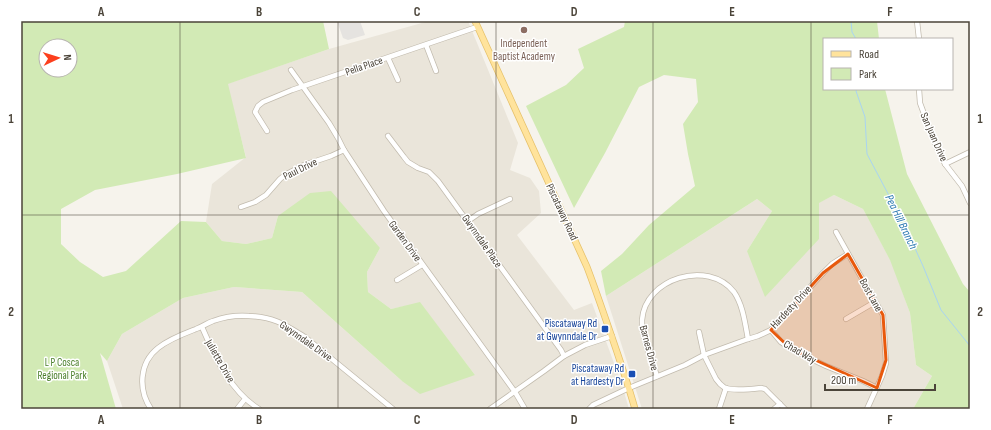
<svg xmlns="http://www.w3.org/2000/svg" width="991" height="430" viewBox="0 0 991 430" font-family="'Sofia Sans Condensed',sans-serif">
<rect width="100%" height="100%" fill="#f6f3ec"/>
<!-- residential -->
<g fill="#eae5da">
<path d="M429,21H468L518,143L510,170L530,178L539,191L541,213L517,235L574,310L592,303L622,385L629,409H123L107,361L122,334L183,298L234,287L302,292L402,381L475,375L420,303L391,309L368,292L367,272L380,248L278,216L272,238L246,244L222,241L206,222L212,184L246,157L227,84L329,49Z"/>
<path d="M834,195L863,209L892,263L910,313L916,365L932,376L913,409H642L606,296L757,199L772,211L747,251L819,239L818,203Z"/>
</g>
<!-- green -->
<g fill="#d2eab5" fill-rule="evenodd">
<path d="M21,21H323L329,49L228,84L246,158L177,174L95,190L61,209V244L80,262L103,277L126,271L181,221L206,222L222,241L246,244L272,238L278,216L310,193L331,191L380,248L367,272L368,292L391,309L420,302L475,375L420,394L402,381L302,292L234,287L183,298L122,334L107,361L100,353L116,409H21ZM46,46H70V70H46Z"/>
<path d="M625,21H877L879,39H824V89H885L907,174L963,284L970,292V409H913L932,376L916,365L910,313L890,260L863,209L834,195L819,203V239L765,297L747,251L772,211L757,199L606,296L601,271L622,254L649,225L695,186L688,154L683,124L698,102L696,79L664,75L639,87L605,153L574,208L526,106L566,85L584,68L578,49L624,27Z"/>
</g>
<!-- parking -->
<path fill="#e5e3e0" d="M337,21H360L365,35L348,40L343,38Z"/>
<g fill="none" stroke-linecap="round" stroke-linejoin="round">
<!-- stream -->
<g stroke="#a9d4f2" stroke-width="1">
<path d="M851,21L852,32L856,39"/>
<path d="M857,89L856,91L865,117L867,154L904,224L923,266L941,310L970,346"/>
</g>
<!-- minor casing -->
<g stroke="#c2bbae" stroke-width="6">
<g id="minor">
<path d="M917,21L919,39"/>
<path d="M426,45L436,71"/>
<path d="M388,58L398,80"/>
<path d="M291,70L329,123L338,138L344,150L384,211L515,392L525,409"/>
<path d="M919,89L920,103L936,146L945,164L962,186L970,203"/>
<path d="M267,131L255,112L258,106L263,102L292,90L477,27"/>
<path d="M388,136L404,157L408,162L418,168L429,172L438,181L561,350L564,356"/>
<path d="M945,164L970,152"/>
<path d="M241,207L255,202L266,195L280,179L285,175L304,165L331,156L344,150"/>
<path d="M468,221L478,214L510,199"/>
<path d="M836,232L865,284L883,315L886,363L882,376L867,409"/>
<path d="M397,280L422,265"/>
<path d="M846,319L875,302"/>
<path d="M202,327C215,357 230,391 259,409"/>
<path d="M771,330L781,342L791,349L826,366L863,381L877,388"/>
<path d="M699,332L704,355L716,379C718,382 722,386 725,388C734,391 752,389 761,388L765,389L785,409"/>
<path d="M657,376C652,361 641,336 642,320C645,278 708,259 734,292C743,305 745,323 748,339"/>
<path d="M151,409C138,390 139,363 158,348C169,339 183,334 196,329C202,327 207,323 213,321C224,317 237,315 249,316C274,317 284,324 305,337L393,409"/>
<path d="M237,409L245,399"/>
<path d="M490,409L544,371L564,356L585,345L612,336"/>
<path d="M589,409L593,405L629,388L685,365L704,355L748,339L758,336L771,330L823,273L832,264L848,254"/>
<path d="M719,409L726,388"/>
<path d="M774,409L780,404"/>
</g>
</g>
<!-- major casing -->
<g stroke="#e6c16a" stroke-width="7">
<path id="major" d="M475,21L587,267C598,296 608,326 618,355C624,373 630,391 635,409"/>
</g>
<!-- minor -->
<use href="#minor" stroke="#fff" stroke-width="4.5"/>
<!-- major -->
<use href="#major" stroke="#ffe39c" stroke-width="5.5"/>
</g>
<!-- marked area -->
<path fill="#e8590c" fill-opacity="0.2" stroke="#e8590c" stroke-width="3" stroke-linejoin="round" d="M848,254L883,315L886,360L877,388L791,349L771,330L823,273Z"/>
<!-- grid -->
<path fill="none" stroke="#4b4439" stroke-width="1" stroke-opacity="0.55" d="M180,21V409M338,21V409M496,21V409M653,21V409M811,21V409M21,215H970"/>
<!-- markers -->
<circle fill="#8d6e63" stroke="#fff" stroke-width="1.5" cx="524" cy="30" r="4"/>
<g fill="#1a4fb4" stroke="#fff" stroke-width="1.5">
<rect x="601" y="325" width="8" height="8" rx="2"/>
<rect x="628" y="370" width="8" height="8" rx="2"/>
</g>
<g text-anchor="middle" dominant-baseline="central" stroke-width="3" stroke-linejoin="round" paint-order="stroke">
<!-- education labels -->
<g font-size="11" fill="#785e54" stroke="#fff">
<text x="524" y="43">Independent<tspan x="524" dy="13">Baptist Academy</tspan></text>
</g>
<!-- street labels -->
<g font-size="11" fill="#4b4439" stroke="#fff">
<text transform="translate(364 66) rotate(-19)">Pella Place</text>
<text transform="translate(934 137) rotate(66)">San Juan Drive</text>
<text transform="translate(300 169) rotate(-26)">Paul Drive</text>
<text transform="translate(562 212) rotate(65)">Piscataway Road</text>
<text transform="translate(405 241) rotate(54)">Garden Drive</text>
<text transform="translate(482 241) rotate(55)">Gwynndale Place</text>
<text transform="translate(871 295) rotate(61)">Bost Lane</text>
<text transform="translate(791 307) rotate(-47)">Hardesty Drive</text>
<text transform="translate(306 341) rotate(35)">Gwynndale Drive</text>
<text transform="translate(649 348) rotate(75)">Barnes Drive</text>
<text transform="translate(800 352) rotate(30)">Chad Way</text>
<text transform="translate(220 361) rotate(60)">Juliette Drive</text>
</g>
<!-- transit labels -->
<g font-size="11" fill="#164399" stroke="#fff" text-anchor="end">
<text x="597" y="323">Piscataway Rd<tspan x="597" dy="13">at Gwynndale Dr</tspan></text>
<text x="624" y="368">Piscataway Rd<tspan x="624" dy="13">at Hardesty Dr</tspan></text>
</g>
<!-- park labels -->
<g font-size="11" fill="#4a7f2a" stroke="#fff">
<text x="62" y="362">L P Cosca<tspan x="62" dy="13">Regional Park</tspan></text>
</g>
<!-- water labels -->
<g font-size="12" font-style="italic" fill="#2e7ab2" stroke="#fff">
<text transform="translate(901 222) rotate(64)">Pea Hill Branch</text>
</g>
</g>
<!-- border -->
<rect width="991" height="430" fill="none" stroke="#ffffff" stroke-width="44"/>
<!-- legend -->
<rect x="823" y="38" width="130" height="52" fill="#ffffff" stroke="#b7b4b0"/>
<rect x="831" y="51" width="20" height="6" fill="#ffe39c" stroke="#b7b4b0"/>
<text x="859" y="58" font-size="12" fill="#4b4439">Road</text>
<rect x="831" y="68" width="20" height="12" fill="#d2eab5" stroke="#b7b4b0"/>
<text x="859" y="78" font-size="12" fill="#4b4439">Park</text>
<!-- north arrow -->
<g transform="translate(58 58) rotate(86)"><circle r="19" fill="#ffffff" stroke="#b7b4b0"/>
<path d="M0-3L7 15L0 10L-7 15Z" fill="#fc3f1d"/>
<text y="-6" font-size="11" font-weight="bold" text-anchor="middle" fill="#4b4439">N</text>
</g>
<!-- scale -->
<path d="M825 384v6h110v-6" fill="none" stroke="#4b4439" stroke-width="2"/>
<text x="831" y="384" font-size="12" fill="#4b4439" stroke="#ffffff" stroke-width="3" paint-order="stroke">200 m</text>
<rect x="22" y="22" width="947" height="386" fill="none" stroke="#4b4439" stroke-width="1.5"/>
<g font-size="13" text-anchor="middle" font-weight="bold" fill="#4b4439">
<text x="101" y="16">A</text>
<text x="259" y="16">B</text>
<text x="417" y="16">C</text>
<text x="574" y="16">D</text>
<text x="732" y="16">E</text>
<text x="890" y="16">F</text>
<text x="11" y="123">1</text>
<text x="980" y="123">1</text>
<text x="11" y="316">2</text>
<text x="980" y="316">2</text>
<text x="101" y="424">A</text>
<text x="259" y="424">B</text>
<text x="417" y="424">C</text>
<text x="574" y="424">D</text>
<text x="732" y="424">E</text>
<text x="890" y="424">F</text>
</g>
</svg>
